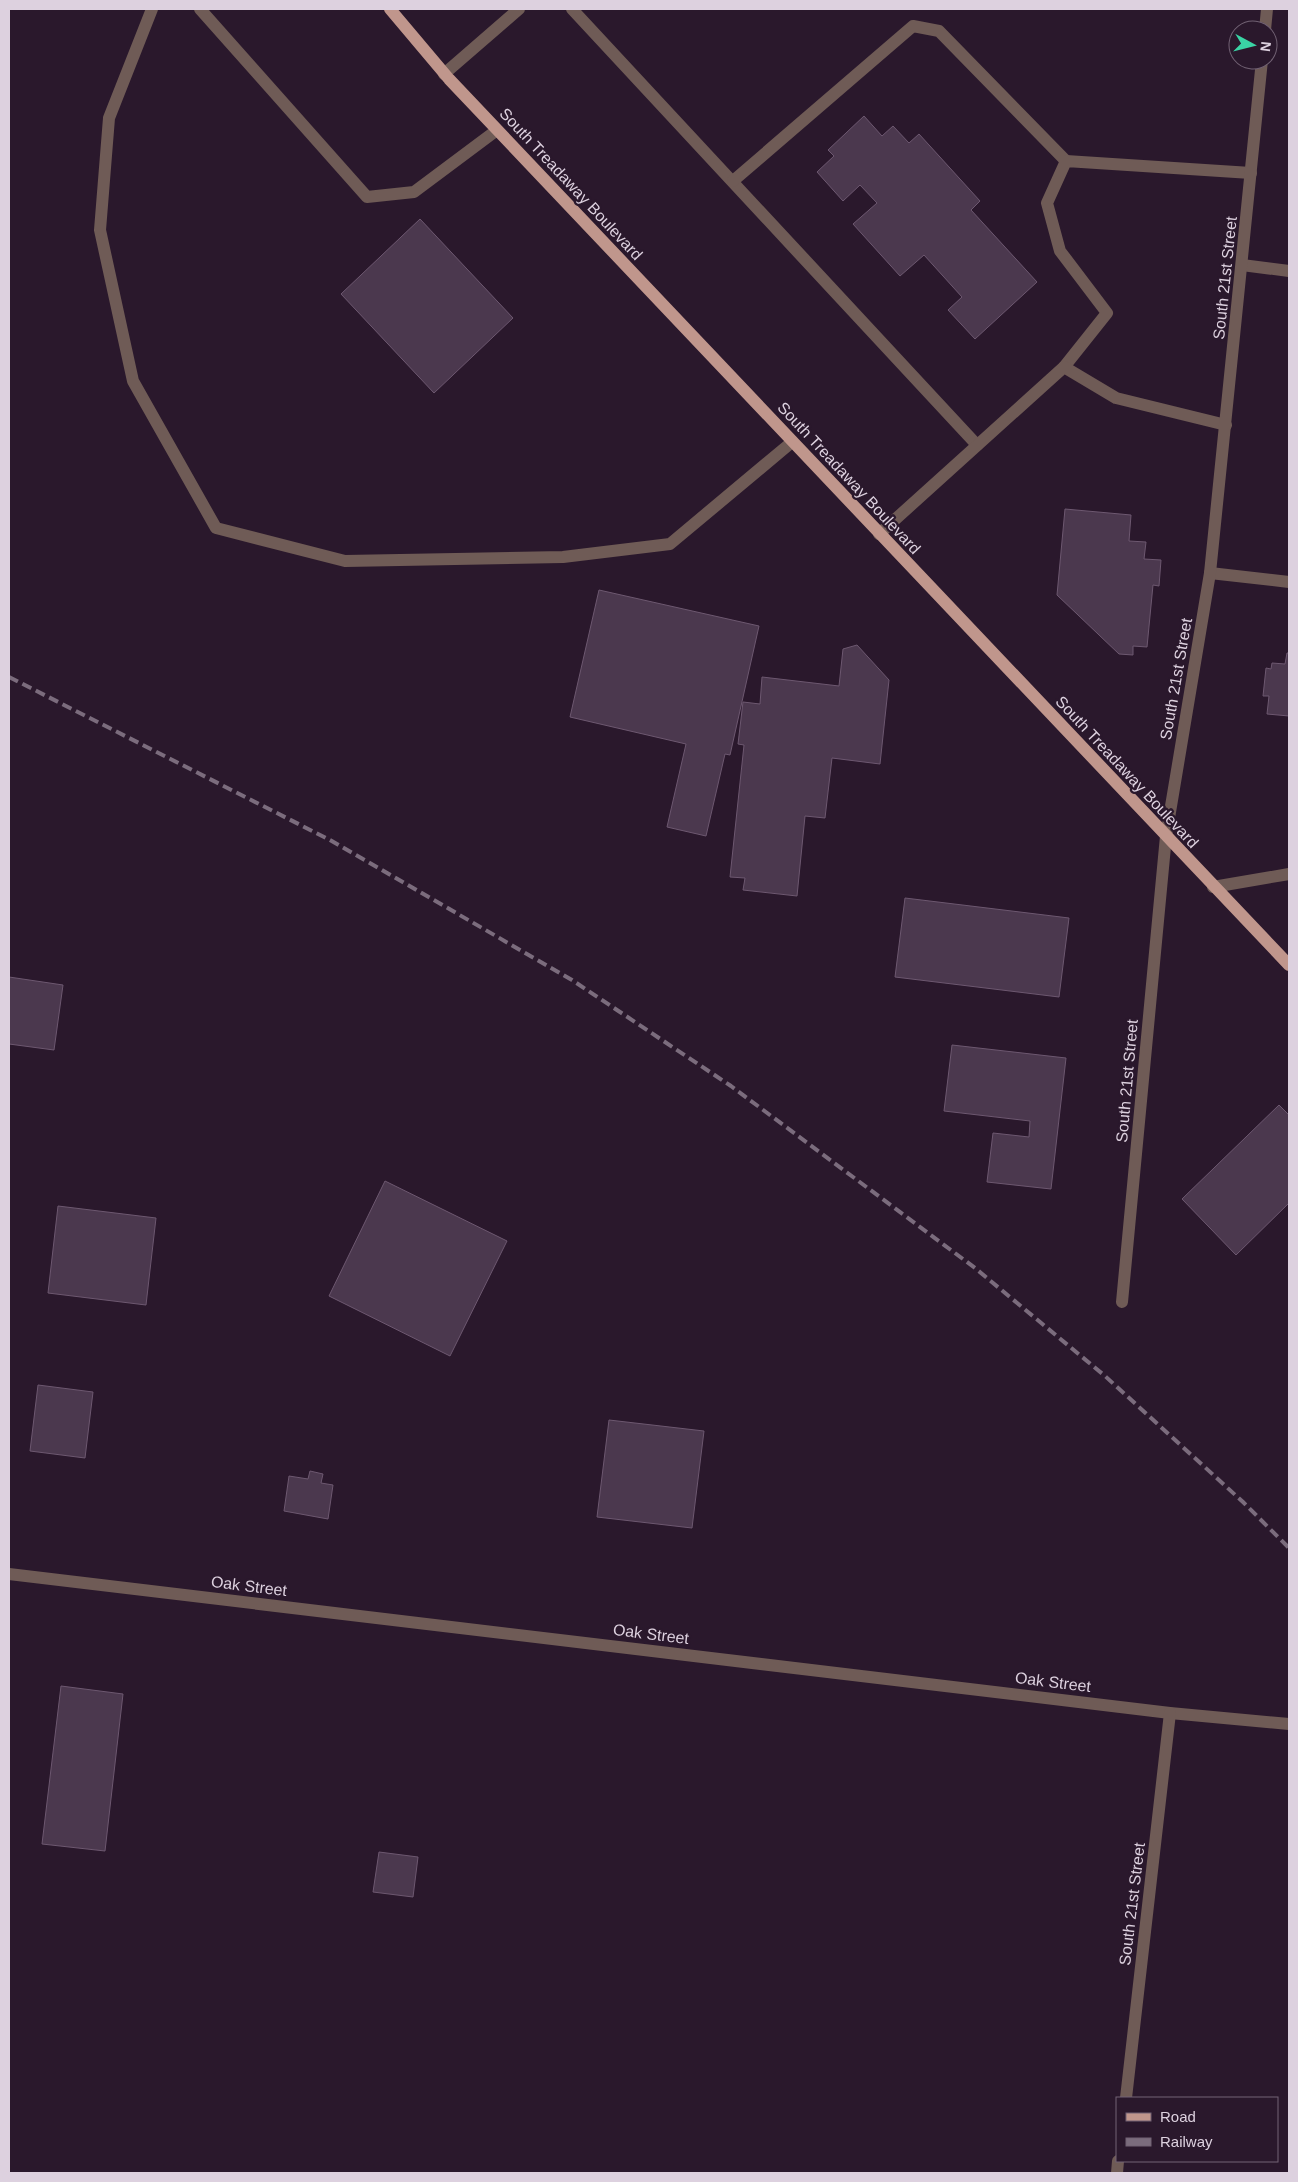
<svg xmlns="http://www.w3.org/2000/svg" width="1298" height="2182" viewBox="0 0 1298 2182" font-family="Helvetica,sans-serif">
<rect width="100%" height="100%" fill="#2a182c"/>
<!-- building -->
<g fill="#4b384e" stroke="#6d5870">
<path d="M864,116L882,136L893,126L909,143L919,134L980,201L971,210L1037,282L975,339L948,310L962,297L924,255L900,276L853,224L877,203L860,185L843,201L817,172L834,156L828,150Z"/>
<path d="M420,219L513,318L434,393L341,294Z"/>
<path d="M1065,509L1131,515L1129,541L1146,542L1144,559L1161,560L1159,586L1153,585L1147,647L1133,646V655L1119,654L1057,595Z"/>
<path d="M599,590L759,626L730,755L725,754L706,836L667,827L686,744L570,717Z"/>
<path d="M857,645L889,680L880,764L832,758L825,818L805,816L797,896L743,890L745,878L730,877L744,745L738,744L743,702L760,704L762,677L839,686L843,649Z"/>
<path d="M1287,653H1289V716L1267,714L1269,696H1263L1266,668L1271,669L1272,663L1285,664Z"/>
<path d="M905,898L1069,918L1059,997L895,977Z"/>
<path d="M9,977L63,985L54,1050L9,1044Z"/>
<path d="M952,1045L1066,1058L1051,1189L987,1182L993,1133L1029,1137L1030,1121L944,1111Z"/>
<path d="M1279,1105L1289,1115V1203L1236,1255L1182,1199Z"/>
<path d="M385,1181L507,1241L450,1356L329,1296Z"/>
<path d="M58,1206L156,1218L146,1305L48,1293Z"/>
<path d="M38,1385L93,1392L85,1458L30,1451Z"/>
<path d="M609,1420L704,1431L692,1528L597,1517Z"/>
<path d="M310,1471L323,1474L321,1483L333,1485L328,1519L284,1511L289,1476L308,1479Z"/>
<path d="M61,1686L123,1694L105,1851L42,1844Z"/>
<path d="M379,1852L418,1857L413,1897L373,1892Z"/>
</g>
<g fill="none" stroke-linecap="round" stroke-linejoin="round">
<!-- lane -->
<g stroke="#6f5b56" stroke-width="12">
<path d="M152,9L109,118L100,230L133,381L216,528L345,561L563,557L670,544L792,442"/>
<path d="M200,9L367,197L414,192L497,130"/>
<path d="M572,9L977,445"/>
<path d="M444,74L519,9"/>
<path d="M733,181L913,26L939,31L1066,161"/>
<path d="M1242,265L1289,271"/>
<path d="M1064,367L1107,313L1060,251L1047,203L1066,161L1251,173"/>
<path d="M879,534L1064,367L1116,398L1226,425"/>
<path d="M1213,887L1289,874"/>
</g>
<!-- street -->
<g stroke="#6f5b56" stroke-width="12">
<path d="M1265,30L1267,9"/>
<path d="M1210,573L1289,582"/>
<path d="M1122,1302L1166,836L1210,573L1262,60"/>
<path d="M9,1574L1170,1713L1289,1724"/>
<path d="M1126,2098L1170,1713"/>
<path d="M1117,2173L1118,2161"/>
</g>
<!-- primary -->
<path stroke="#c0968c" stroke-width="12" d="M390,9L449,79L1289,965"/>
<!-- rail -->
<path stroke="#7b6c7d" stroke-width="4" stroke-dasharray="10 5" stroke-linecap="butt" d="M9,677L330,840L572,980L731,1086L975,1268L1105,1376L1243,1502L1289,1548"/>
</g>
<g text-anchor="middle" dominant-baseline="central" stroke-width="4.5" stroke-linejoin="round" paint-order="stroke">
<!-- street labels -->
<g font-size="16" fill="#ddd1df" stroke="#2a182c">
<text transform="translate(571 184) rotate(47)">South Treadaway Boulevard</text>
<text transform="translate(1225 278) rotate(-84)">South 21st Street</text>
<text transform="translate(849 478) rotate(47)">South Treadaway Boulevard</text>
<text transform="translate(1176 679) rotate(-80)">South 21st Street</text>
<text transform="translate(1127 772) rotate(47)">South Treadaway Boulevard</text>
<text transform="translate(1127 1081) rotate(-85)">South 21st Street</text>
<text transform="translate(249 1586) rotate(7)">Oak Street</text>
<text transform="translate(651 1634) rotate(7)">Oak Street</text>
<text transform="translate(1053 1682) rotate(7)">Oak Street</text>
<text transform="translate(1132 1904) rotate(-83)">South 21st Street</text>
</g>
</g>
<!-- border -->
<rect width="1298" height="2182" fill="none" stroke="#ddd1df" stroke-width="20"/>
<!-- legend -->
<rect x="1116" y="2097" width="162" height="65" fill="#2a182c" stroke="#726274"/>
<rect x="1126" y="2113" width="25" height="8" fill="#c0968c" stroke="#726274"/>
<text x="1160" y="2122" font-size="15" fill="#ddd1df">Road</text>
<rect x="1126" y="2138" width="25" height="8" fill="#7b6c7d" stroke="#726274"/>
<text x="1160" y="2147" font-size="15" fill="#ddd1df">Railway</text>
<!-- north arrow -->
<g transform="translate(1253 45) rotate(97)"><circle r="24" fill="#2a182c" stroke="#726274"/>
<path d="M0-4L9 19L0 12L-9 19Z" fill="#3ad4a5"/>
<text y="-8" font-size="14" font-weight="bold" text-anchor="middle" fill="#ddd1df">N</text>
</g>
</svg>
